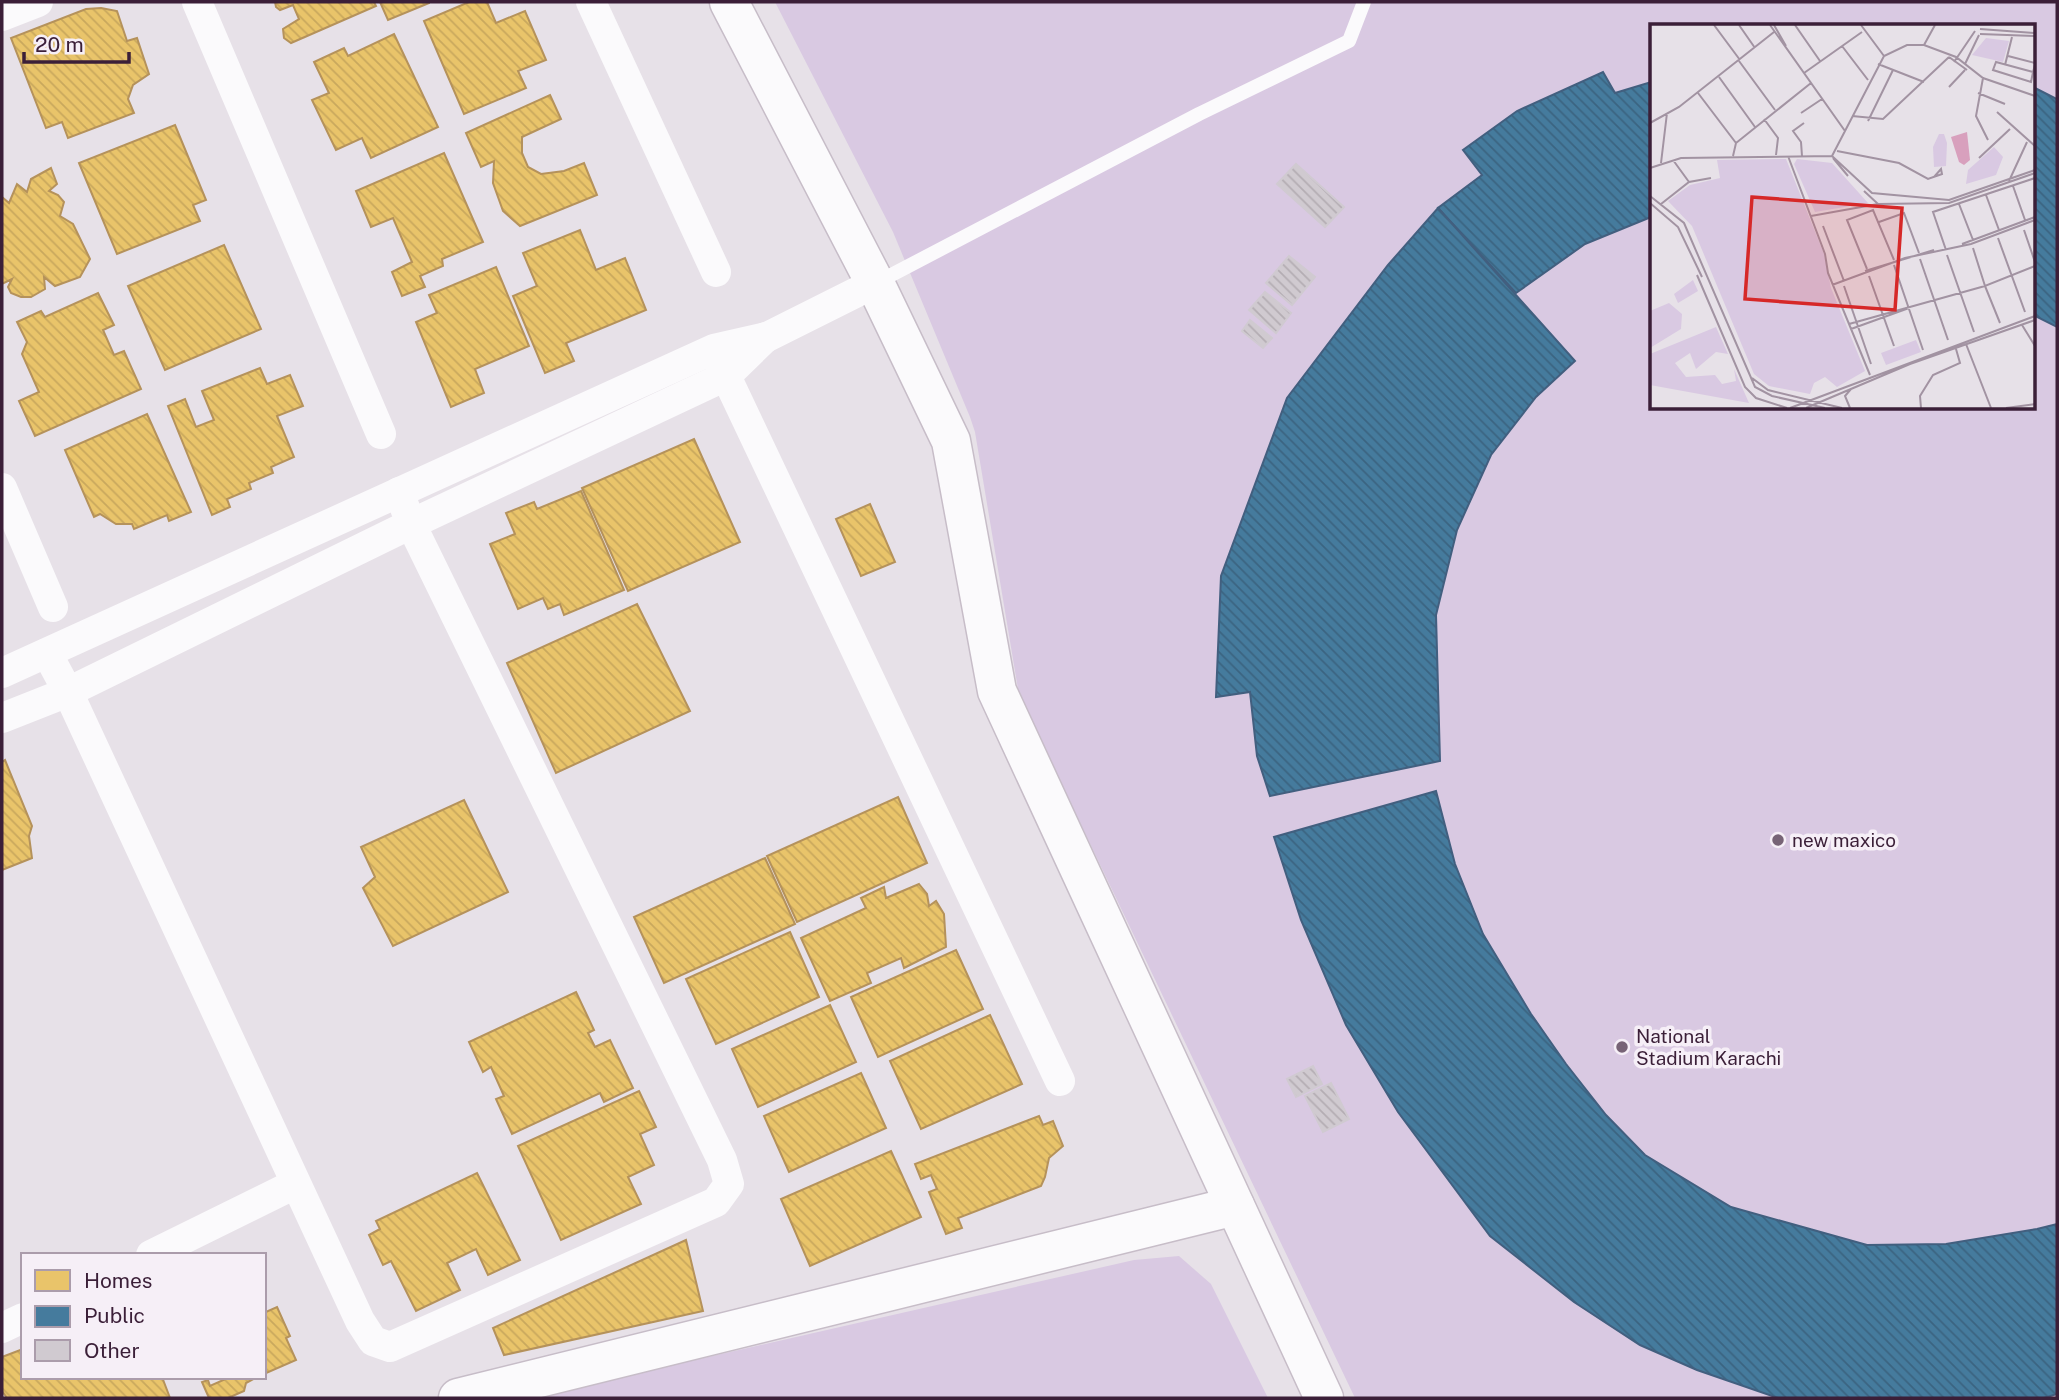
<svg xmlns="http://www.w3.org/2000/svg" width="2059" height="1400" viewBox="0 0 2059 1400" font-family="'Public Sans',sans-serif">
<defs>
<pattern id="homes-back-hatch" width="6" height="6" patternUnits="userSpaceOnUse" patternTransform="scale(1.75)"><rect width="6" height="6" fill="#e9c46a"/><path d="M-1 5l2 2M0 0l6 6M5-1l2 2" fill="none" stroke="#c9a85d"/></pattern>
<pattern id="public-back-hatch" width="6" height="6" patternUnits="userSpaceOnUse" patternTransform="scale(1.75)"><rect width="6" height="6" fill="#457b9d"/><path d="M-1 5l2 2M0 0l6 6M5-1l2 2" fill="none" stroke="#3b6481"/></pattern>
<pattern id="building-back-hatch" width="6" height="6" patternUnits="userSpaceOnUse" patternTransform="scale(1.75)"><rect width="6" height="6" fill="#d0cad0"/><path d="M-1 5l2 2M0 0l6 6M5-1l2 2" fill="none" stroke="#b4adb3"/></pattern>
</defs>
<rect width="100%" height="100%" fill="#e7e1e8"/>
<!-- green -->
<g fill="#d9c9e2" fill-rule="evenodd">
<path d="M775,2H2057V1398H1355L1019,695L975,432L970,417L893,232ZM1651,26H2033V408H1651Z"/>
<path d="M1179,1256L1211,1284L1268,1398H528L1134,1260Z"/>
</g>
<!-- homes -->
<g fill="url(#homes-back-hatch)" stroke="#b5925b" stroke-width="2">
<path d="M275,2H374L376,6L291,43L284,38L283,29L299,19L293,5L280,10L276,7Z"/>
<path d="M380,2H429V3L388,20Z"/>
<path d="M469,2H487L496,23L525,11L546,60L518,71L526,88L464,114L424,21Z"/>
<path d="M101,8L117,11L127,41L137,38L149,74L133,85L128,99L134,113L68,138L62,122L46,128L11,38L86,9Z"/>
<path d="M394,34L438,127L371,158L362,138L336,150L312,100L329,93L314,62L344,48L348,56Z"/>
<path d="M550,95L561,119L522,137V153L528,167L541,174L564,171L584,163L597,195L520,226L503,211L493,183L494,161L481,167L466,133Z"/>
<path d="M175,125L206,200L193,205L200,221L117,254L79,163Z"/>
<path d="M444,153L483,242L442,259L443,266L420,276L425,287L402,296L392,272L412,262L393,218L371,227L356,191Z"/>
<path d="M51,168L57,184L49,191L58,195L64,202L60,216L73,224L90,259L80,277L55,286L44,277L45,289L31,297H21L11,293L8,287L12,279L2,284V197L9,203L17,184L27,192L31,179Z"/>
<path d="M580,230L596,270L625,258L646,310L566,343L574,361L545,373L513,296L537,286L523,253Z"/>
<path d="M224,245L261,329L165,370L128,286Z"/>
<path d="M496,267L529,346L475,369L484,393L451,407L416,322L437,313L429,295Z"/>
<path d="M98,293L114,325L103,330L114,355L124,351L141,389L35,436L19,401L39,392L22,354L27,342L17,322L41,311L45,317Z"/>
<path d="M260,368L267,384L290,375L303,406L277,416L294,457L271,467L273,473L249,483L251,489L227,499L230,507L212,515L168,406L185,399L196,427L214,420L202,391Z"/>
<path d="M147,414L191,512L169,521L167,515L134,529L132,524H116L100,514L94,517L65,450Z"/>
<path d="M694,439L740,542L628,591L582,488Z"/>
<path d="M581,491L624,590L564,615L560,604L548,609L543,598L518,609L490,544L515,534L506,513L534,502L537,509Z"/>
<path d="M870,504L895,562L861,576L836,519Z"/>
<path d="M637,604L690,711L556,773L507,663Z"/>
<path d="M5,760L32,826L29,836L32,858L2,870V762Z"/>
<path d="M898,797L927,863L797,922L767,856Z"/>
<path d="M464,800L508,892L393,946L363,888L375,877L361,847Z"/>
<path d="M765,858L795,924L664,983L634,917Z"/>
<path d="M919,884L927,894L929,906L936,901L944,914L946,947L904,968L901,958L867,973L871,983L830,1001L801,938L866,908L861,898L884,887L886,898Z"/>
<path d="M790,932L819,997L716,1044L686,979Z"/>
<path d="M956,950L983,1009L878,1057L851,997Z"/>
<path d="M576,992L594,1030L588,1033L595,1047L610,1040L633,1088L604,1102L600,1093L512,1134L496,1099L504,1096L491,1067L483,1072L469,1042Z"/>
<path d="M830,1005L856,1062L758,1107L732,1049Z"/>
<path d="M990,1015L1022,1084L921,1129L890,1061Z"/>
<path d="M861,1073L886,1128L789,1172L764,1116Z"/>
<path d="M639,1091L656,1127L640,1134L654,1165L628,1177L641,1204L561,1240L518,1146Z"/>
<path d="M1039,1116L1043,1125L1053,1121L1063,1146L1049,1158L1045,1177L1041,1186L958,1218L962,1228L946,1234L929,1192L937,1189L931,1175L921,1179L915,1164Z"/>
<path d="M891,1151L921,1217L810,1266L781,1199Z"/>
<path d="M477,1173L520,1260L488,1275L476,1249L447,1263L460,1290L416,1311L391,1261L383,1265L369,1235L380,1229L376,1221Z"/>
<path d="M686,1240L703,1311L504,1355L493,1328Z"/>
<path d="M277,1307L290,1336L286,1338L296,1360L264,1374V1309L266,1312Z"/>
<path d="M23,1349V1377H162L170,1398H7L2,1391V1357Z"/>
<path d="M230,1377H257L246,1383L244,1391L228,1398H209L202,1382L208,1380L210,1386Z"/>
</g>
<!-- public -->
<g fill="url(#public-back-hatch)" stroke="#425f7f" stroke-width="2">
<path d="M1603,72L1615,93L1651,82V217L1585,244L1516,293L1438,208L1482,175L1463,150L1517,111Z"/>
<path d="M2033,87L2057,99V327L2033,315Z"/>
<path d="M1438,208L1575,361L1536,397L1491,455L1457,530L1436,615L1440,761L1270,796L1257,756L1250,692L1216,697L1221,576L1287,398L1388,265Z"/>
<path d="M1436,791L1455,864L1483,934L1531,1014L1566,1064L1606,1115L1645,1155L1731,1207L1867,1245L1946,1244L2037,1229L2057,1224V1394L2044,1398H1778L1697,1370L1640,1345L1574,1302L1490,1236L1398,1112L1346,1025L1301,920L1274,837Z"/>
</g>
<!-- building -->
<g fill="url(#building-back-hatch)" stroke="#d0cad1" stroke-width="2">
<path d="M1296,164L1344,207L1325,227L1277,184Z"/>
<path d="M1289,256L1315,277L1292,305L1266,283Z"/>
<path d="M1265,292L1291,313L1276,333L1249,310Z"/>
<path d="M1250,320L1272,338L1263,348L1242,331Z"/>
<path d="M1313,1066L1322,1084L1296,1097L1287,1079Z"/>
<path d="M1331,1083L1349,1119L1323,1132L1305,1096Z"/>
</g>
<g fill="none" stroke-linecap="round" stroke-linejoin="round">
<!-- secondary casing -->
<g stroke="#c7bdc8" stroke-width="41">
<g id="secondary">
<path d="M729,2L875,283L951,441L997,691L1324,1398"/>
<path d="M458,1398L1235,1206"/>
</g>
</g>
<!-- lane -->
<path stroke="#fbfafc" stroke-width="14" d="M876,283L1199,114L1349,41L1364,2"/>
<!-- street -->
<g stroke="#fbfafc" stroke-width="30">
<path d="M197,2L381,434"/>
<path d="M591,2L716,272"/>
<path d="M2,16L38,2"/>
<path d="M717,357L1060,1081"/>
<path d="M2,488L53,607"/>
<path d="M47,653L68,692L360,1321L373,1341L390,1347L716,1202L729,1184L722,1160L411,524L399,492"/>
<path d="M2,673L714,349L767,337L875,283"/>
<path d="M2,718L68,692L411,524L726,376L766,337"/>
<path d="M151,1255L295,1184"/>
<path d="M2,1328L23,1318"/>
</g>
<!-- secondary -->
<use href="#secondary" stroke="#fbfafc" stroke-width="38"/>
</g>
<!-- markers -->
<g fill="#776376" stroke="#f6eff7" stroke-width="2.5">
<circle cx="1778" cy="840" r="7"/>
<circle cx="1622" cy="1047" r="7"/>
</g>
<g text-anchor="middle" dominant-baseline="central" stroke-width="7" stroke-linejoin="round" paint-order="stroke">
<!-- poi labels -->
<g font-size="19" fill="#3b1f38" stroke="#f6eff7" text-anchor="start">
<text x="1792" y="840">new maxico</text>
<text x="1636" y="1036">National<tspan x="1636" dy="22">Stadium Karachi</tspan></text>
</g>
</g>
<!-- overview -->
<g transform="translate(1650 24)">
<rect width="385" height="385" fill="#e7e1e8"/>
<path d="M136,135L174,230L181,264L215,347L187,363L175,353L164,359L160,370L119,362L104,350L42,202L18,177L40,161L70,154L67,136ZM147,135L182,139L218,179L165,188L144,140ZM43,256L48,267L28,279L24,270ZM19,279L32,290L31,305L0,324V287Z" fill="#d9c9e2"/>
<path d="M66,303L78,330L66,328L46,345L40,329L25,339L36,353L65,351L72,360L86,357L84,345L99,379L0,361V330Z" fill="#d9c9e2"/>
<path d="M336,14L359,17L353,38L322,31ZM289,110H294L297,119L296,142L284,143L283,123ZM344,123L353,133L346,151L316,160L318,146ZM266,316L271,328L236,341L231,329Z" fill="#d9c9e2"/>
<path d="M317,108L320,136L314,141L309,138L301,113Z" fill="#d8a0bd"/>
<path fill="none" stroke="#a293a2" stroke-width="2" d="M64,1L90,36M89,1L105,24M120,1L195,107M124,1L136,22M145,1L170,37M211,1L234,32M330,5L385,9M330,10L385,12M274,21L285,1M192,22L218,56M358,32L385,39M299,33L317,46M89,37L125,86M304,38L325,7M228,40L274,58M315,40L329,11M355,41L362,13M383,48L346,38L343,46L381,58L383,48L385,41M154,49L212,8M69,53L105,103M333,54L326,92L338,116M299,63L315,46M48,69L86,119M328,69L355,80M347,88L385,122M151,89L172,75M202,92L233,95L299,33M114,95L128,114L126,131M218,97L243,46M0,99L29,83L124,8M187,127L249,139L278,155L292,150L291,145L284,153M83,132L86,119L161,59M138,132L175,230L178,249L220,351M152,132L151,118L143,107L154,99M182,132L234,32L257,21H274L306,33L333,54L385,72M183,134L198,152M329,134L360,105M23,136L39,158M11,139L17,89M0,144L31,134L182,132L222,169L299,176L385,146M359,157L377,118M363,162L375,196M214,167L228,180L299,179L385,149M336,171L349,206M0,172L34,199L105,363L122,372L175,384M0,179L28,203L52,253M11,180L39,158L61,154M309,180L323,216M161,192L228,180M229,198L254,189L269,229M173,202L194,257M374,206L385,238M348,214L375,288M312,220L385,193M323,224L335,262L385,242M296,226L283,188L385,154M297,231L324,308M270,235L298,316M244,241L273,326M217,245L197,196L223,186L244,236M215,247L284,226M47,251L95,363L106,374L137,384M219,252L244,322M182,261L255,234L321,220L385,196M194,262L221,340M199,300L335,262L350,299M372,301L385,322M201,305L259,284M316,320L341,384M102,354L118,366L192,384M140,384L385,292M156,384L260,340L385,296M200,384L195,372L201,365M271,384L270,372L283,351L310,339L306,325M356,384L385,380"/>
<path fill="#d62828" fill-opacity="0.15" stroke="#d62828" stroke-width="3.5" d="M102,173L252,184L245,286L95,275Z"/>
<rect width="385" height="385" fill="none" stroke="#3b1f38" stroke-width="3.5"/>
</g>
<!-- border -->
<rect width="2059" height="1400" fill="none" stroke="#3b1f38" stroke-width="7"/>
<!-- legend -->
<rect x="21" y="1253" width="245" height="126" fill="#f6eff7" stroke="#ab9cab" stroke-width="2"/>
<rect x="35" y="1270" width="35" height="21" fill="#e9c46a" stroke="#ab9cab" stroke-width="2"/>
<text x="84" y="1288" font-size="21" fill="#3b1f38">Homes</text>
<rect x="35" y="1306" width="35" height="21" fill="#457b9d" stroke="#ab9cab" stroke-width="2"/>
<text x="84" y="1323" font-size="21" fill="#3b1f38">Public</text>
<rect x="35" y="1340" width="35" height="21" fill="#d0cad0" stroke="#ab9cab" stroke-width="2"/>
<text x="84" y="1358" font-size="21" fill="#3b1f38">Other</text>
<!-- scale -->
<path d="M24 52v10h105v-10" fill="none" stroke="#3b1f38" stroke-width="3.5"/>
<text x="35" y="52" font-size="21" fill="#3b1f38" stroke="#f6eff7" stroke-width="5" paint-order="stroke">20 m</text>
</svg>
